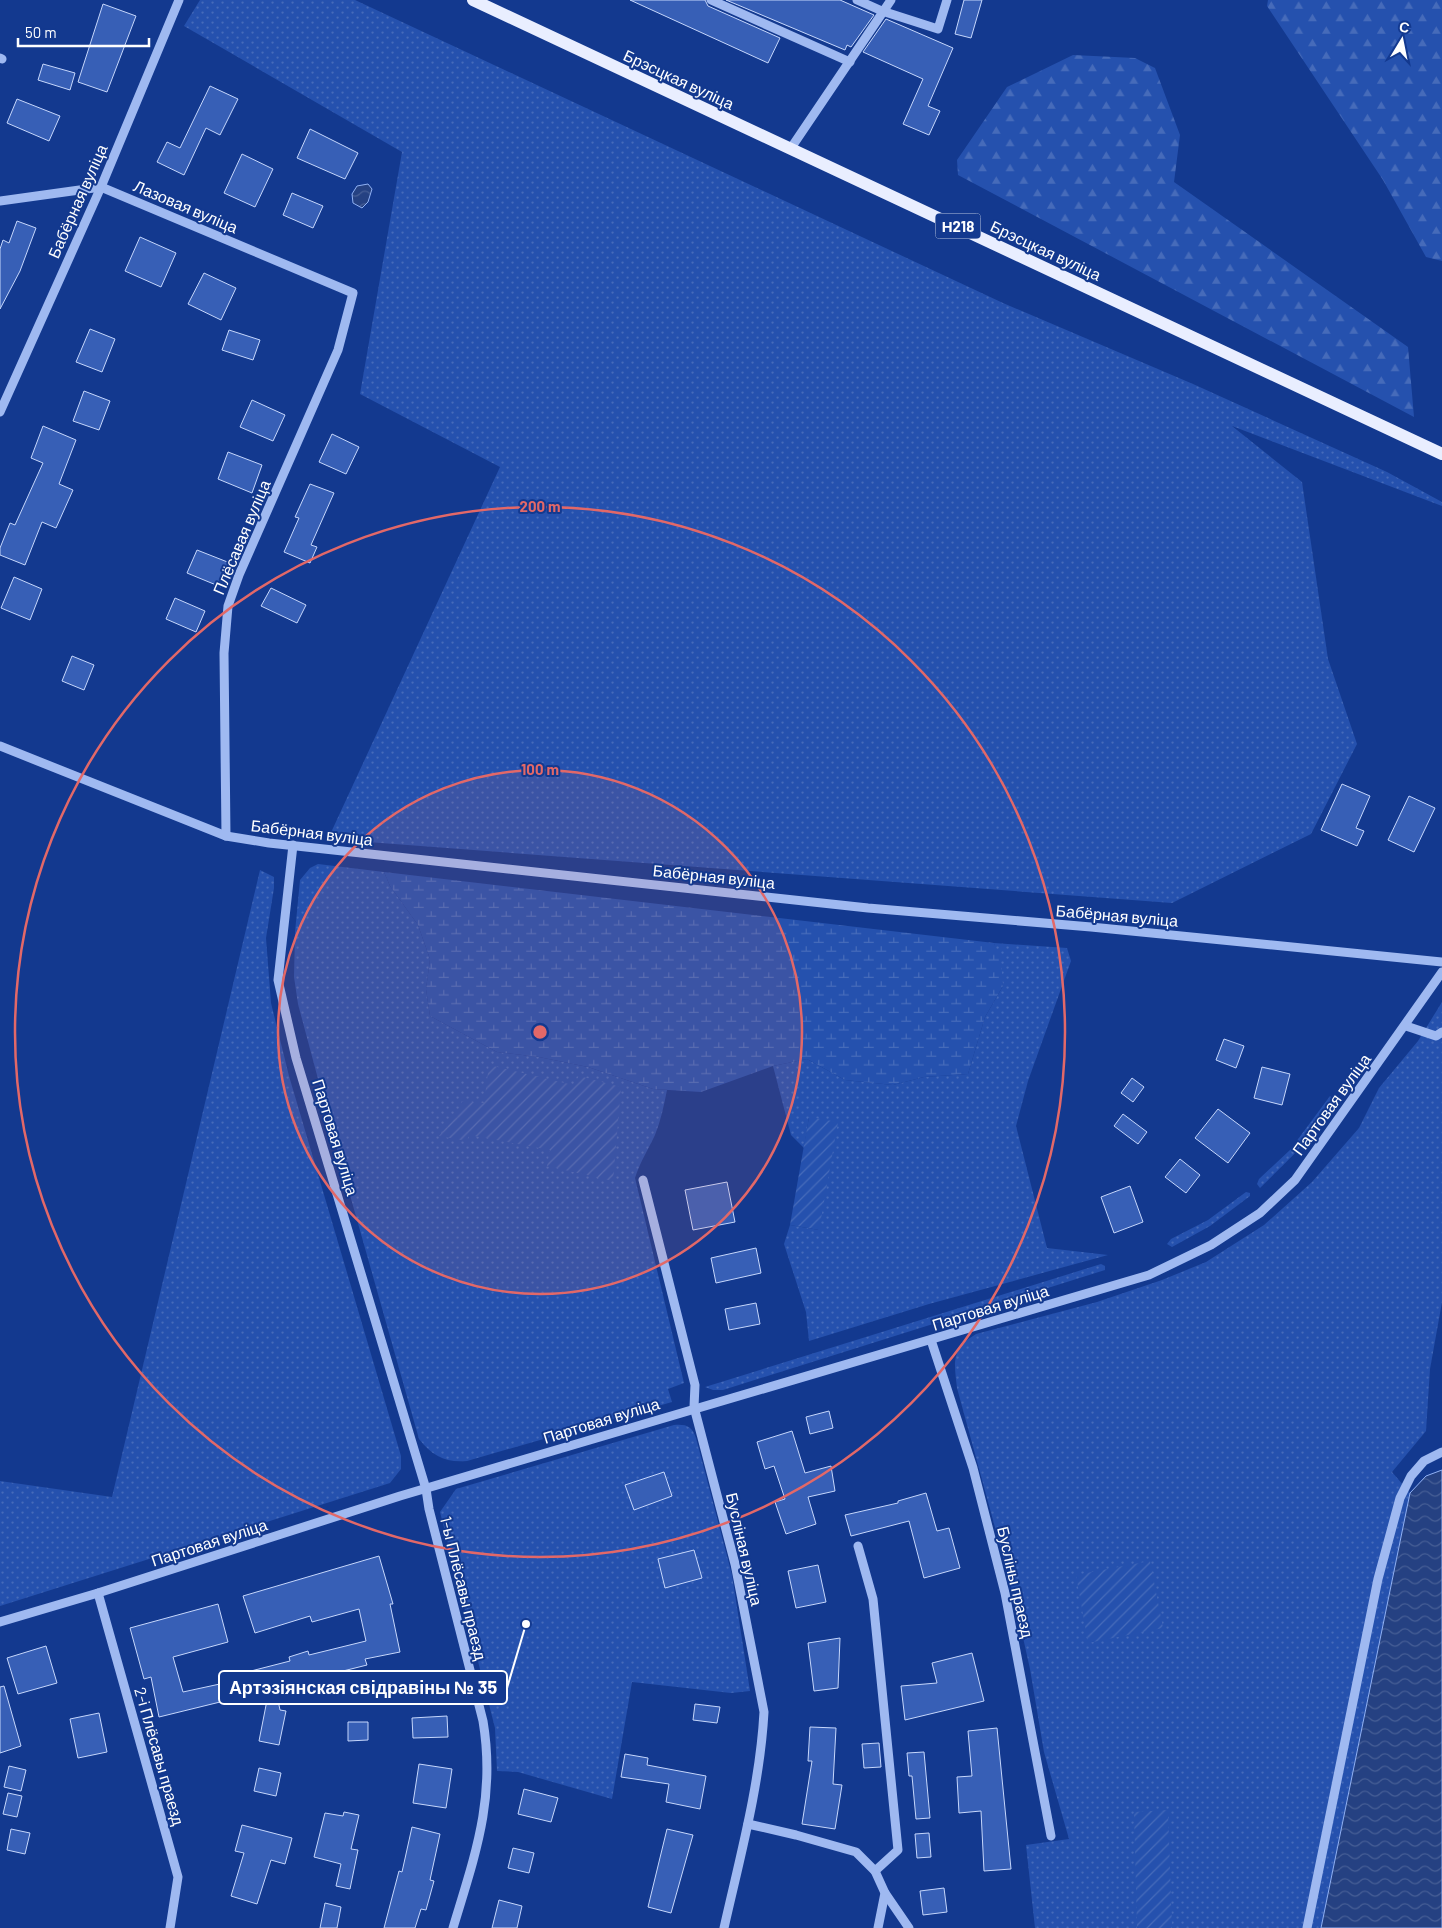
<svg xmlns="http://www.w3.org/2000/svg" width="1442" height="1928" viewBox="0 0 1442 1928" font-family="Barlow,sans-serif">
<defs>
<pattern id="grass-dots" width="8" height="8" patternUnits="userSpaceOnUse" patternTransform="scale(1.25)"><rect width="8" height="8" fill="#2551ae"/><path d="M2 2h.1M6 6h.1" fill="none" stroke="#466bba" stroke-width="1.8" stroke-linecap="round"/></pattern>
<pattern id="forest-firs" width="22" height="20" patternUnits="userSpaceOnUse" patternTransform="scale(1.25)"><rect width="22" height="20" fill="#2551ae"/><path d="M5 1l3.5 6h-7zM16 11l3.5 6h-7z" fill="#466bba"/></pattern>
<pattern id="wetland-marsh" width="20" height="14" patternUnits="userSpaceOnUse" patternTransform="scale(1.25)"><rect width="20" height="14" fill="#2551ae"/><path d="M1 5h8M5 5V1M11 12h8M15 12V8" fill="none" stroke="#466bba"/></pattern>
<pattern id="garden-furrows" width="10" height="10" patternUnits="userSpaceOnUse" patternTransform="scale(1.25)"><rect width="10" height="10" fill="#2551ae"/><path d="M-1 1l2-2M0 10L10 0M9 11l2-2" fill="none" stroke="#466bba"/></pattern>
<pattern id="water-waves" width="16" height="10" patternUnits="userSpaceOnUse" patternTransform="scale(1.25)"><rect width="16" height="10" fill="#254182"/><path d="M0 5q4-4 8 0t8 0" fill="none" stroke="#465e95"/></pattern>
</defs>
<rect width="100%" height="100%" fill="#13398f"/>
<!-- grass -->
<g fill="url(#grass-dots)">
<path d="M200,0H355L1003,303L1193,384L1387,472L1442,502V506L1232,426L1302,482L1328,659L1357,744L1311,834L1172,903L328,839L500,467L360,394L402,152L184,26Z"/>
<path d="M318,864L384,872L390,886L418,925L430,959L426,989L430,1016L497,1052L539,1057L588,1067L653,1089L667,1090C664,1105 661,1120 655,1135C648,1150 640,1162 635,1178L684,1383L668,1389L672,1402L467,1461C446,1463 432,1456 419,1439L333,1135L298,1004L294,977L295,932L300,880L310,868Z"/>
<path d="M260,870L274,877V888L266,938L271,1003L289,1076L401,1456V1469L390,1483L0,1606V1481L112,1497Z"/>
<path d="M994,943L1067,948L1071,961L1028,1081L1016,1126L1047,1248L1108,1255L929,1304L809,1341L806,1312L784,1244L790,1225L819,1230L809,1117L804,1148L791,1135L773,1066L807,1059L845,1080L893,1085L924,1077L968,1074L985,1017L1003,986Z"/>
<path d="M1442,1002V1302L1430,1369L1426,1431L1392,1472L1410,1493L1321,1928H1035L1026,1845L1069,1839L1044,1752L1030,1669L1014,1597L957,1388C954,1362 951,1349 976,1334L1097,1302L1162,1280L1206,1262L1264,1225L1312,1182L1359,1128L1379,1088L1418,1041Z"/>
<path d="M1330,1096L1334,1100C1320,1132 1285,1163 1260,1188L1257,1184L1259,1179L1290,1150Z"/>
<path d="M1246,1192L1250,1193V1196L1210,1226L1172,1247L1167,1244L1171,1239L1208,1220Z"/>
<path d="M1101,1264L1105,1266V1270L723,1390H713L705,1387Z"/>
<path d="M674,1425C686,1424 692,1426 696,1438L732,1575L750,1691L731,1693L632,1682L612,1799L518,1772L497,1771L495,1728L440,1512L456,1489Z"/>
</g>
<!-- forest -->
<g fill="url(#forest-firs)">
<path d="M1268,0H1442V261L1426,257L1383,180L1267,6Z"/>
<path d="M1073,55L1135,58L1155,68L1180,135L1174,182L1408,347L1414,417L958,175L957,160L1007,87Z"/>
</g>
<!-- wetland -->
<path fill="url(#wetland-marsh)" d="M384,872L994,943L1001,962L1003,986L985,1017L968,1074L924,1077L893,1085L845,1080L807,1059L773,1066L701,1092L653,1089L588,1067L539,1057L497,1052L430,1016L426,989L430,959L418,925L390,886Z"/>
<!-- garden -->
<g fill="url(#garden-furrows)">
<path d="M489,1065L573,1085L579,1076L621,1087L613,1181L547,1166L550,1150L469,1135L467,1141L439,1136L457,1114L462,1101L484,1103Z"/>
<path d="M809,1117L838,1122L819,1230L790,1225Z"/>
<path d="M1150,1561L1163,1628L1088,1643L1076,1575Z"/>
<path d="M1168,1810L1172,1928H1137L1134,1812Z"/>
</g>
<!-- water -->
<g fill="url(#water-waves)" stroke="#90b1f4">
<path d="M368,184L372,189L368,202L362,208L353,203L352,194L357,186Z"/>
<path d="M1442,1470V1928H1321L1410,1493L1426,1476Z"/>
</g>
<!-- building -->
<g fill="#375fb6" stroke="#c6d7fc">
<path d="M630,0H705L708,6L780,38L768,63Z"/>
<path d="M726,0H840L874,15L851,47L847,45L845,50Z"/>
<path d="M964,0H982L971,38L955,34Z"/>
<path d="M103,4L136,16L107,92L78,82Z"/>
<path d="M886,19L953,48L928,106L940,111L929,135L903,124L923,79L863,52Z"/>
<path d="M43,64L75,73L70,90L38,80Z"/>
<path d="M210,86L238,99L220,135L206,128L184,175L157,162L167,142L180,148Z"/>
<path d="M17,99L60,116L49,141L7,123Z"/>
<path d="M310,129L358,153L345,179L297,158Z"/>
<path d="M242,154L273,169L255,207L224,193Z"/>
<path d="M292,193L323,206L313,228L283,215Z"/>
<path d="M17,221L36,228L20,271L0,309V249L3,240L9,243Z"/>
<path d="M140,237L176,253L161,287L125,271Z"/>
<path d="M204,273L236,288L221,320L188,304Z"/>
<path d="M90,329L115,339L102,372L76,362Z"/>
<path d="M229,330L260,340L253,360L222,350Z"/>
<path d="M84,391L110,401L99,430L73,421Z"/>
<path d="M252,400L285,415L273,441L240,427Z"/>
<path d="M43,426L76,440L59,484L73,490L56,528L42,522L25,565L0,555V548L10,523L15,525L43,463L31,458Z"/>
<path d="M332,434L359,447L346,474L319,462Z"/>
<path d="M228,452L262,465L252,493L218,479Z"/>
<path d="M310,484L334,493L311,545L317,547L310,563L284,552L299,518L295,517Z"/>
<path d="M197,550L230,563L221,587L187,573Z"/>
<path d="M14,577L42,589L30,620L1,608Z"/>
<path d="M271,588L306,605L297,623L261,606Z"/>
<path d="M175,598L205,611L196,632L166,619Z"/>
<path d="M72,656L94,665L84,690L62,681Z"/>
<path d="M1342,784L1370,796L1356,828L1364,831L1357,846L1321,830Z"/>
<path d="M1409,796L1435,808L1414,852L1388,840Z"/>
<path d="M1224,1039L1244,1046L1236,1068L1216,1060Z"/>
<path d="M1262,1067L1290,1074L1282,1105L1254,1098Z"/>
<path d="M1132,1078L1144,1087L1133,1102L1121,1093Z"/>
<path d="M1218,1109L1250,1133L1228,1163L1195,1138Z"/>
<path d="M1123,1114L1147,1132L1138,1144L1114,1126Z"/>
<path d="M1180,1159L1200,1175L1186,1193L1165,1177Z"/>
<path d="M727,1182L735,1222L693,1230L685,1190Z"/>
<path d="M1130,1186L1143,1222L1114,1233L1101,1197Z"/>
<path d="M756,1248L761,1273L716,1283L711,1258Z"/>
<path d="M756,1303L760,1324L729,1330L725,1309Z"/>
<path d="M829,1411L833,1428L810,1434L806,1417Z"/>
<path d="M792,1431L805,1473L831,1466L835,1491L808,1497L816,1524L786,1534L775,1502L785,1499L774,1466L765,1469L757,1442Z"/>
<path d="M664,1472L672,1496L634,1510L625,1485Z"/>
<path d="M926,1493L937,1531L949,1528L960,1568L924,1578L909,1521L851,1536L845,1515L898,1503V1501Z"/>
<path d="M694,1550L702,1578L665,1588L658,1559Z"/>
<path d="M379,1556L393,1604H390L400,1652L365,1659L367,1665L323,1676V1672L275,1686L280,1710L286,1711L279,1745L259,1741L269,1690L159,1717L151,1677L144,1679L130,1628L218,1604L228,1642L173,1657L183,1692L252,1677L251,1671L290,1661L289,1657L308,1651L309,1655L366,1641L359,1609L312,1622L310,1616L255,1633L243,1596Z"/>
<path d="M818,1565L826,1602L796,1608L788,1571Z"/>
<path d="M840,1638L838,1688L814,1691L808,1643Z"/>
<path d="M46,1646L57,1683L18,1694L7,1658Z"/>
<path d="M972,1653L984,1701L905,1720L901,1686L937,1683L932,1663Z"/>
<path d="M4,1686L21,1746L0,1753V1687Z"/>
<path d="M695,1704L720,1707L717,1723L693,1720Z"/>
<path d="M99,1713L107,1752L78,1758L70,1719Z"/>
<path d="M447,1716L448,1737L413,1738L412,1718Z"/>
<path d="M348,1722H368V1740L348,1741Z"/>
<path d="M810,1727L836,1728L833,1784L842,1785L835,1829L802,1824L812,1761H808Z"/>
<path d="M997,1728L1011,1869L984,1871L981,1811L959,1813L957,1777L972,1776L968,1731Z"/>
<path d="M879,1743L881,1767L864,1768L862,1744Z"/>
<path d="M924,1752L930,1818L916,1819L912,1776H909L907,1753Z"/>
<path d="M625,1754L648,1758L647,1765L706,1776L700,1809L666,1802L669,1784L621,1777Z"/>
<path d="M419,1764L452,1769L446,1808L413,1803Z"/>
<path d="M9,1766L26,1770L21,1791L4,1787Z"/>
<path d="M259,1768L281,1773L276,1796L254,1791Z"/>
<path d="M524,1789L558,1798L551,1822L518,1814Z"/>
<path d="M8,1793L22,1796L17,1817L3,1814Z"/>
<path d="M344,1812L359,1815L351,1849L358,1850L350,1889L336,1886L341,1864L314,1857L325,1813L343,1816Z"/>
<path d="M242,1825L292,1838L285,1864L271,1860L257,1904L231,1896L244,1853L235,1851Z"/>
<path d="M412,1827L440,1834L430,1880L434,1881L426,1910L421,1909L415,1928H384L399,1871L402,1872Z"/>
<path d="M11,1829L30,1833L25,1854L7,1850Z"/>
<path d="M667,1829L693,1835L671,1913L648,1907Z"/>
<path d="M929,1833L931,1857L917,1858L915,1834Z"/>
<path d="M513,1848L534,1853L529,1873L508,1868Z"/>
<path d="M944,1888L947,1912L923,1915L920,1891Z"/>
<path d="M499,1900L522,1906L517,1928H492Z"/>
<path d="M325,1903L341,1907L337,1928H320Z"/>
</g>
<g fill="none" stroke-linecap="round" stroke-linejoin="round">
<!-- minor -->
<g stroke="#9fb9f1" stroke-width="9">
<path d="M711,0L850,62"/>
<path d="M857,0L882,11L938,29L947,0"/>
<path d="M0,58L2,59"/>
<path d="M791,148L891,0"/>
<path d="M0,201L101,187L353,293L338,350L239,575L228,606L224,653L226,836"/>
<path d="M0,412L101,187L179,0"/>
<path d="M0,746L226,836L269,843L868,908L1091,927L1442,962"/>
<path d="M293,845L278,980L296,1058L426,1489L429,1509L483,1721C496,1799 475,1855 453,1928"/>
<path d="M1406,1026L1436,1036L1442,1032"/>
<path d="M643,1180L695,1385L694,1407L735,1564L764,1712C760,1785 740,1857 724,1928"/>
<path d="M931,1340L973,1468L1005,1593L1051,1836"/>
<path d="M858,1546L873,1599L898,1850L875,1871"/>
<path d="M98,1593L178,1877L170,1928"/>
<path d="M0,1622L98,1593L400,1496L1149,1275L1211,1245L1260,1213L1295,1180L1442,972"/>
<path d="M748,1824L796,1835L856,1852L875,1871L885,1893L878,1928"/>
<path d="M885,1893L909,1928"/>
<path d="M1307,1928L1378,1579L1400,1498L1411,1476L1424,1461L1442,1452"/>
</g>
<!-- major -->
<path stroke="#e9eeff" stroke-width="12" d="M473,0L1442,454"/>
</g>
<!-- distance rings -->
<circle cx="540" cy="1032" r="262" fill="#e26868" fill-opacity=".12"/>
<g fill="none" stroke="#e26868" stroke-width="2.5">
<circle cx="540" cy="1032" r="262"/>
<circle cx="540" cy="1032" r="525"/>
</g>
<g text-anchor="middle" dominant-baseline="central" stroke-width="4" stroke-linejoin="round" paint-order="stroke">
<!-- shield labels -->
<rect fill="#13398f" stroke="#b8c4dd" stroke-width="1" x="935.5" y="213.5" width="45" height="25" rx="4"/>
<g font-size="15" font-weight="bold" fill="#fff">
<text x="958" y="226">Н218</text>
</g>
<!-- street labels -->
<g font-size="16" fill="#fff" stroke="#13398f">
<text transform="translate(679 79) rotate(25)">Брэсцкая вуліца</text>
<text transform="translate(77 201) rotate(-66)">Бабёрная вуліца</text>
<text transform="translate(186 206) rotate(23)">Лазовая вуліца</text>
<text transform="translate(1046 250) rotate(25)">Брэсцкая вуліца</text>
<text transform="translate(241 537) rotate(-67)">Плёсавая вуліца</text>
<text transform="translate(312 832) rotate(7)">Бабёрная вуліца</text>
<text transform="translate(714 876) rotate(6)">Бабёрная вуліца</text>
<text transform="translate(1117 915) rotate(5)">Бабёрная вуліца</text>
<text transform="translate(1331 1104) rotate(-54)">Партовая вуліца</text>
<text transform="translate(336 1137) rotate(73)">Партовая вуліца</text>
<text transform="translate(990 1307) rotate(-17)">Партовая вуліца</text>
<text transform="translate(601 1420) rotate(-17)">Партовая вуліца</text>
<text transform="translate(209 1542) rotate(-18)">Партовая вуліца</text>
<text transform="translate(745 1549) rotate(77)">Бусліная вуліца</text>
<text transform="translate(1016 1582) rotate(77)">Бусліны праезд</text>
<text transform="translate(464 1588) rotate(76)">1-ы Плёсавы праезд</text>
<text transform="translate(160 1756) rotate(74)">2-і Плёсавы праезд</text>
</g>
</g>
<circle cx="540" cy="1032" r="8" fill="#e26868" stroke="#13398f" stroke-width="2.5"/>
<g font-size="15" text-anchor="middle" font-weight="bold" fill="#e26868" stroke="#13398f" stroke-width="4" stroke-linejoin="round" paint-order="stroke">
<text x="540" y="512">200 m</text>
<text x="540" y="775">100 m</text>
</g>
<!-- callouts -->
<path fill="none" stroke="#fff" stroke-width="2" d="M526 1624L507 1688"/>
<circle fill="#fff" stroke="#13398f" stroke-width="2" cx="526" cy="1624" r="5"/>
<rect fill="#13398f" stroke="#fff" stroke-width="2" x="219" y="1671" width="288" height="33" rx="5"/>
<g font-size="18" text-anchor="middle" font-weight="bold" fill="#fff">
<text x="363" y="1694">Артэзіянская свідравіны № 35</text>
</g>
<!-- north arrow -->
<g transform="translate(1402 40) rotate(10)" stroke="#13398f" stroke-width="4" paint-order="stroke">
<path d="M0-4L9 19L0 12L-9 19Z" fill="#ffffff"/>
<text y="-8" font-size="14" font-weight="bold" text-anchor="middle" fill="#ffffff">С</text>
</g>
<!-- scale -->
<path d="M18 38v8h131v-8" fill="none" stroke="#ffffff" stroke-width="2.5"/>
<text x="25" y="38" font-size="15" fill="#ffffff" stroke="#13398f" stroke-width="4" paint-order="stroke">50 m</text>
</svg>
